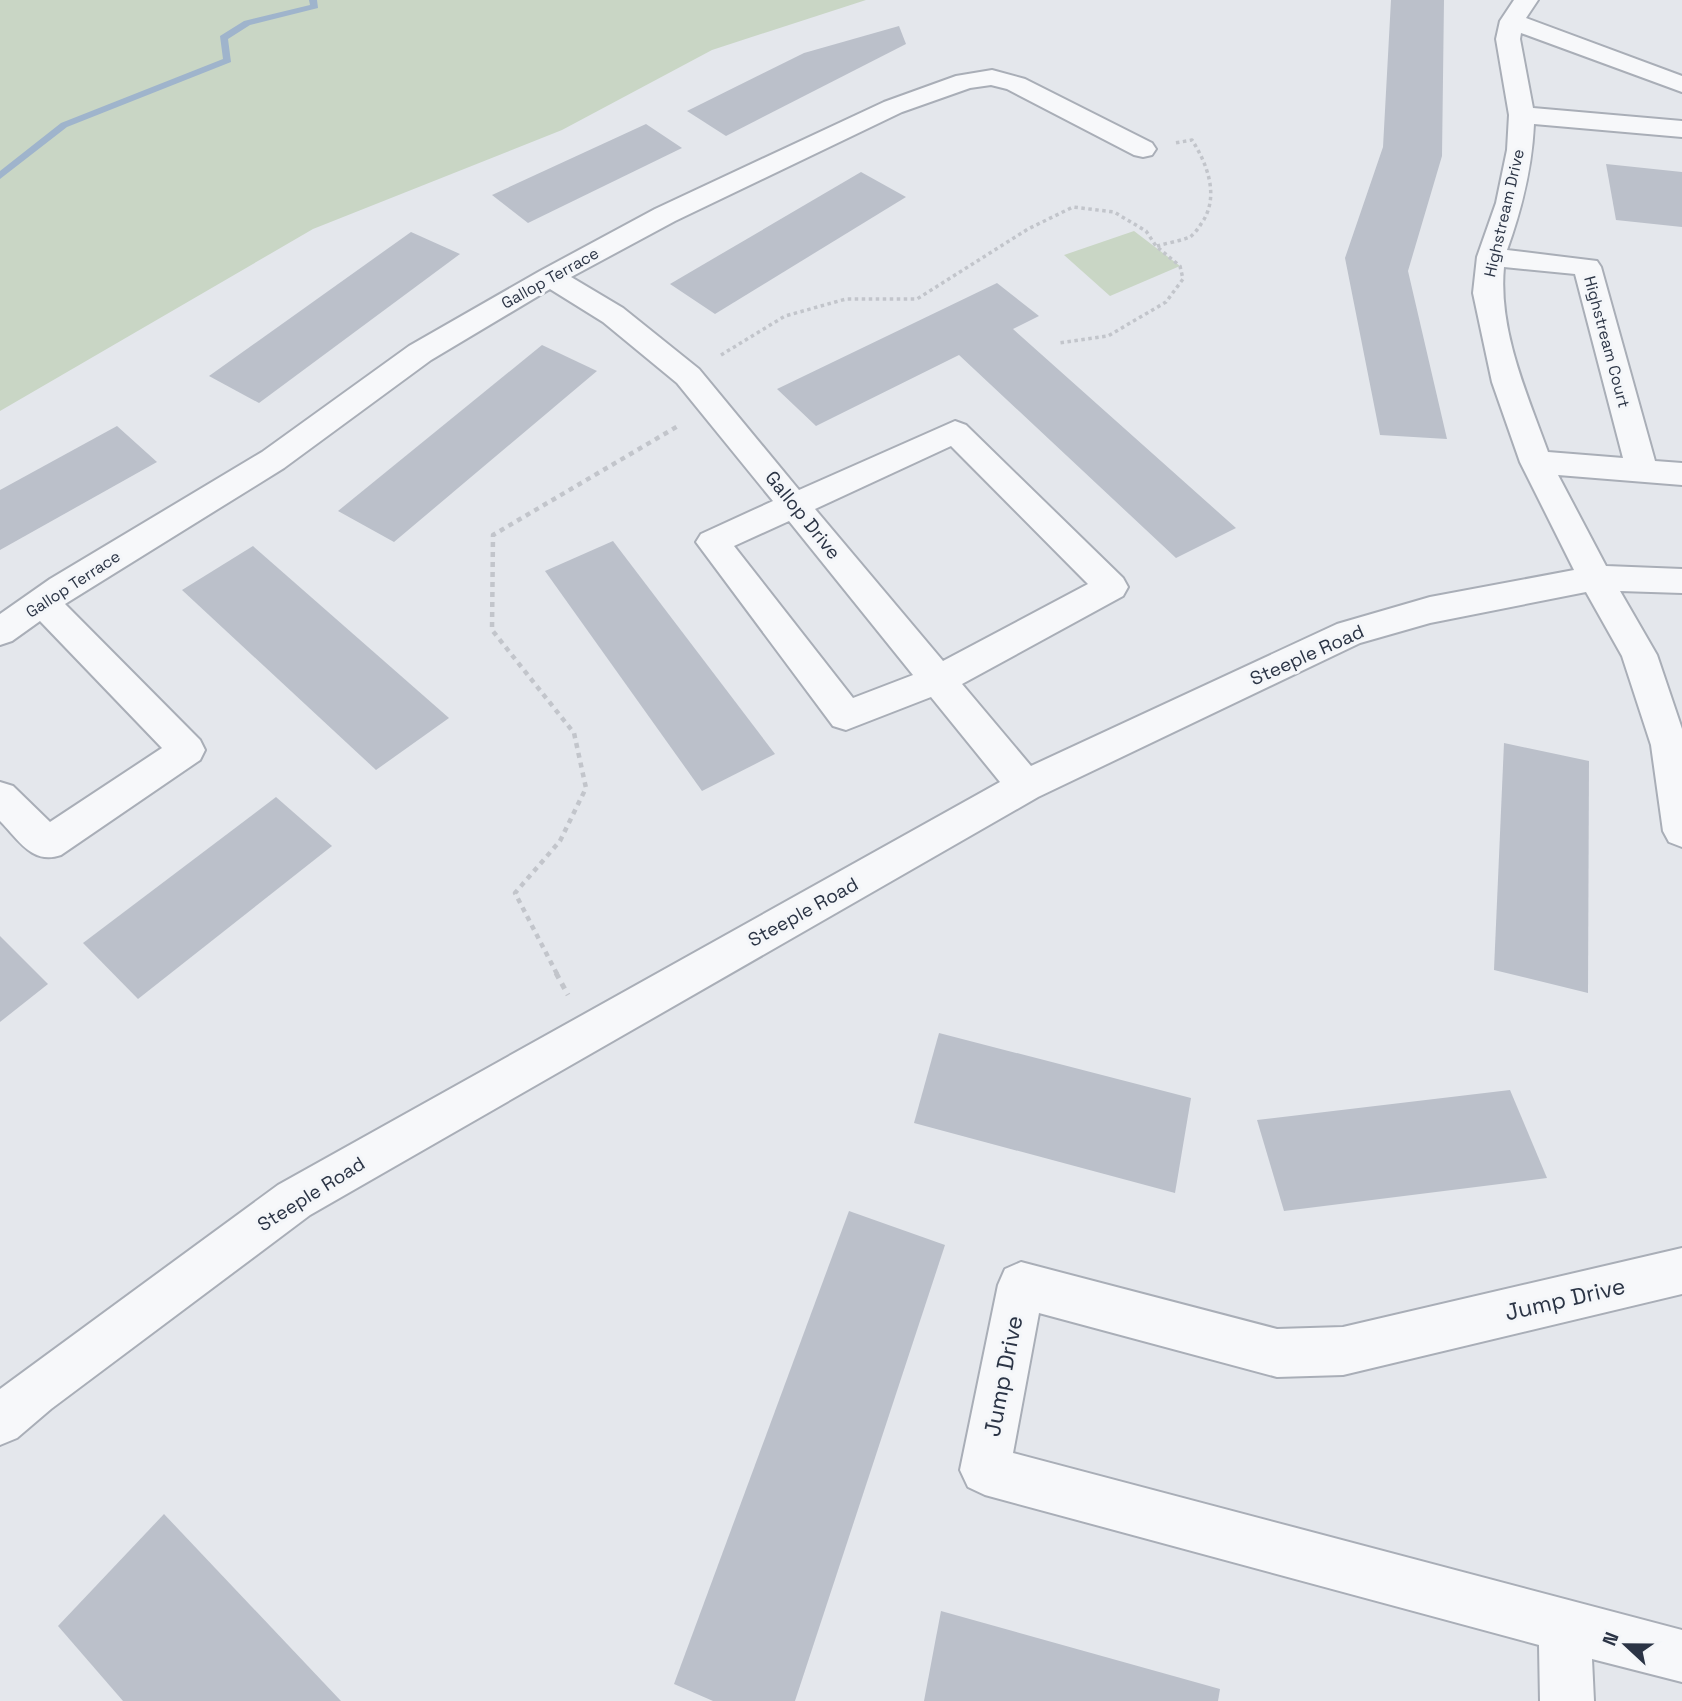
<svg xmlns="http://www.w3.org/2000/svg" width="1682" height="1701" viewBox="0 0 1682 1701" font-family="'Space Grotesk',sans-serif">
<rect width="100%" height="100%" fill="#e4e7ec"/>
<!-- green -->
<g fill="#c9d6c5">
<path d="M0,0H866L712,50L562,130L313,229L0,411Z"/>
<path d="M1134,231L1180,266L1110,296L1064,255Z"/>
</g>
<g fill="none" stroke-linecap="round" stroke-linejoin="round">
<!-- stream -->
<path fill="#9fb4cc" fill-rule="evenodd" d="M309,0H317L318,8L250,25L228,39L231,62L67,127L0,179V171L61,123L223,59L220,36L244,21L310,5Z"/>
</g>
<!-- building -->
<g fill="#bbc0ca">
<path d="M1391,0H1444L1442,156L1408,271L1447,439L1380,435L1345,258L1383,147Z"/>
<path d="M899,26L906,44L726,136L687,111L804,53Z"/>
<path d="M646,124L682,148L528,223L492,195Z"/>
<path d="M1606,164L1682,172V227L1616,220Z"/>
<path d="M861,172L906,197L715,314L670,284Z"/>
<path d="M411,232L460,254L259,403L209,376Z"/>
<path d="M997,283L1039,316L1013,329L1236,528L1176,558L959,355L816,426L777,389Z"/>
<path d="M542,345L597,371L394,542L338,511Z"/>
<path d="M117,426L157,462L0,550V490Z"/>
<path d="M613,541L775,754L702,791L545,571Z"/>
<path d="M253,546L449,718L376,770L182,590Z"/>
<path d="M1504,743L1589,761L1588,993L1494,970Z"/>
<path d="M276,797L332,846L138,999L83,943Z"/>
<path d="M0,936L48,984L0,1022Z"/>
<path d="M939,1033L1191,1098L1175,1193L914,1123Z"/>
<path d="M1510,1090L1547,1178L1284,1211L1257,1120Z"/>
<path d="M849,1211L945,1245L795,1701H713L674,1684Z"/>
<path d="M164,1514L341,1701H123L58,1626Z"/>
<path d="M941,1611L1220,1689L1218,1701H924Z"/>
</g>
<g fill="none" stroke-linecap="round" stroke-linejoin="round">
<!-- minor casing -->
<g stroke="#a9aeb7" stroke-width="4">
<g id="minor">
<path d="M1514,0H1538L1526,18L1682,76V92L1521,33L1520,39L1533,108L1682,121V137L1534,124C1532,168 1522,208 1507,250L1597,261L1601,267L1655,461L1682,463V485L1558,475L1606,566L1682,569V593L1620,591L1657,655L1682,729V847L1669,842L1663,831L1651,745L1622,656L1586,592L1430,623L1360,643L1038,797L310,1215L51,1409L17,1438L0,1445V1389L278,1185L1000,782L931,697L846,730L833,726L696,542L701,534L773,501L677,383L603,322L550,289L431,360L284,468L65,604L200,740L205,750L200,760L61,855C32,865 19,840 0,821V782L13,786L50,822L162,748L40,621L12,641L0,645V614L50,579L262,452L409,346L540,271L655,209L884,102L956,76L992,70L1025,79L1152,143L1156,149L1152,155L1143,157L1134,155L1007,89L991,85L970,88L902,112L675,221L571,277L623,308L699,369L799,490L955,421L966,425L1123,578L1128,587L1123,596L962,684L1031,766L1337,624L1430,597L1574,570L1520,462L1492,382L1473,293L1477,257L1496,203L1507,150L1509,115L1496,39L1500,21ZM1504,267L1575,274L1623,458L1548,452C1527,394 1498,330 1504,267ZM951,446L1088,584L943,661L815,509ZM789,521L913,675L853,698L734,546Z"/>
<path d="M1682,1248V1294L1343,1375L1277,1377L1039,1313L1013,1453L1682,1630V1682L1592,1659L1594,1701H1540L1539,1645L985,1495L968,1487L960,1470L998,1285L1005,1269L1021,1262L1277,1329L1343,1327Z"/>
</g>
</g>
<!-- path-far2 -->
<g stroke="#c2c5cb" stroke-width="3.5" stroke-dasharray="3.5 3.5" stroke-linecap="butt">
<path d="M1157,246C1167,243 1180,241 1190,237C1194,234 1198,229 1201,224C1220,198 1208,165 1192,140L1175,143"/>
<path d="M721,355L785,316L846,299H917L1028,229L1073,207L1114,212L1146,231L1156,246L1180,266L1183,279L1166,302L1108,336L1058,343"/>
</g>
<!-- path-far1 -->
<path stroke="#c2c5cb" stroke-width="4.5" stroke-dasharray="5 5" stroke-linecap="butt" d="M557,974L515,893L560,841L586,788L574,733L492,630L493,535L678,426"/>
<!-- path -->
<path stroke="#c2c5cb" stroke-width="5" stroke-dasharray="6 6" stroke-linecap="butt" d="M556,973L568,995"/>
<!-- minor -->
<use href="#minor" fill="#f7f8fa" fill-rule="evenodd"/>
</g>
<g text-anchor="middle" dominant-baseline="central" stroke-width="6" stroke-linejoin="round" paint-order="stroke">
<!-- far-street labels -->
<g font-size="16" fill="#2b3445" stroke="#f4f6f9">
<text transform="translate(1504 213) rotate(-77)">Highstream Drive</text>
<text transform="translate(550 278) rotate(-29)">Gallop Terrace</text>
<text transform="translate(1607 342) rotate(75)">Highstream Court</text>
<text transform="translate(73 584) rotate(-33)">Gallop Terrace</text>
</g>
<!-- street labels -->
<g font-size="19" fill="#2b3445" stroke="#f4f6f9">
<text transform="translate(803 515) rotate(51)">Gallop Drive</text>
<text transform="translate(1307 655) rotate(-24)">Steeple Road</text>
<text transform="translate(803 912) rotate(-29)">Steeple Road</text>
<text transform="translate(311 1194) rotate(-32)">Steeple Road</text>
</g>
<!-- near-street labels -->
<g font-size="23" fill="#2b3445" stroke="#f4f6f9">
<text transform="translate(1565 1299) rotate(-13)">Jump Drive</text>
<text transform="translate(1003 1376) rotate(-79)">Jump Drive</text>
</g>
</g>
<!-- north arrow -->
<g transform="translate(1626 1645) rotate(292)" stroke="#f4f6f9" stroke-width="5" paint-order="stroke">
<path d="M0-5L12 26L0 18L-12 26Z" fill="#2b3445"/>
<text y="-10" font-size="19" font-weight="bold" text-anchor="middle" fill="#2b3445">N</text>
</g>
</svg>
